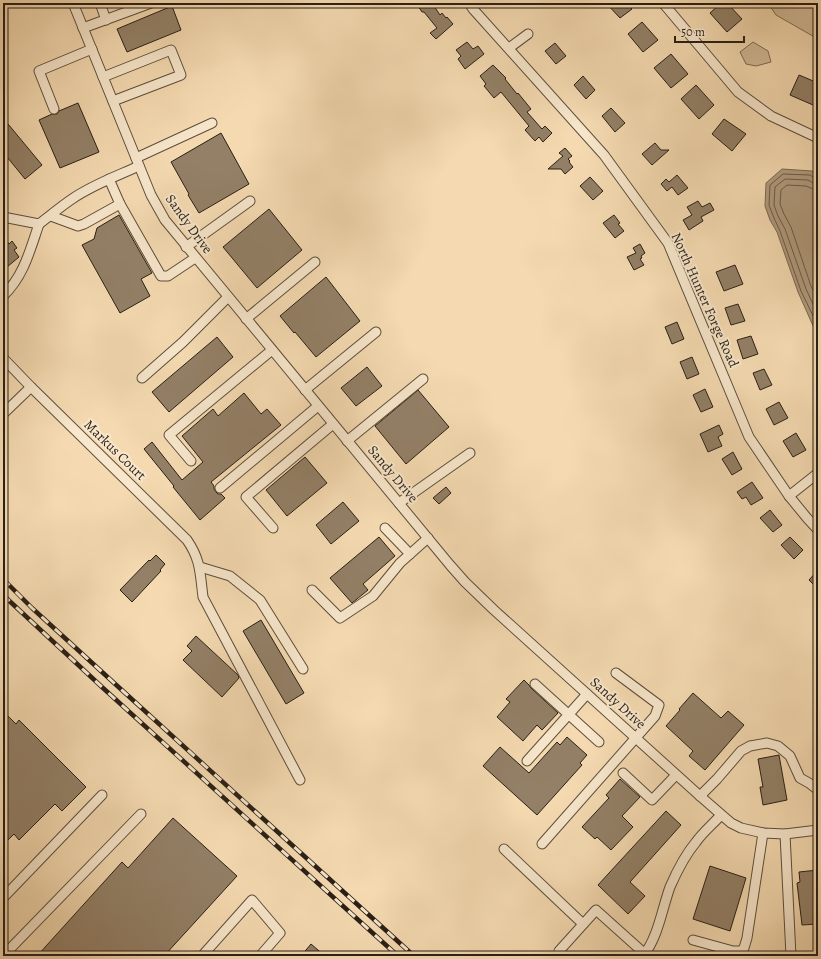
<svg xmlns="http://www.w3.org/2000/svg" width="821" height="959" viewBox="0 0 821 959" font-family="Alegreya,serif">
<rect width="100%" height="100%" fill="#f5dab1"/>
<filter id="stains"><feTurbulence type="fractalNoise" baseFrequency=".005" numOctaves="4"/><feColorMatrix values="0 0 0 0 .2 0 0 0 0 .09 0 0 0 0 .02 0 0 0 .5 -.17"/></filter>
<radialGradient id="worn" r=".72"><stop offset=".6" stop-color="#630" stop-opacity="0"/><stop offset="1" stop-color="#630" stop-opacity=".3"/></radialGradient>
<!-- green -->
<g fill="#d2ba97" stroke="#7e6c56">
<path d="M768,3H818V39L776,15Z"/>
<path d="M753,42L768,51L771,62L756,66L746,64L740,52Z"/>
</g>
<!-- water -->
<path fill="#b09a7c" stroke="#7a6953" d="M782,169L812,171L818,176V331L814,328L798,292L777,232L770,220L765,206L766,183Z"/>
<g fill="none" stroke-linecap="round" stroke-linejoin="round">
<!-- shore -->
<g stroke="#6c5c49" stroke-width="1">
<path d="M818,179L815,178L810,175L783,174L770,185L769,205L774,218L780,231L801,291L818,326"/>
<path d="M818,184L813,183L808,180L785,179L775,187L774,205L778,216L785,229L806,289L818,315"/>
<path d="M818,190L813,189L806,186L787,185L781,190L780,204L784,214L791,227L811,286L818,301"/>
</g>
</g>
<!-- building -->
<g fill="#938067" stroke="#291f16">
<path d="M416,3H432L440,15L442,13L446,18L447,17L453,24L436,39L430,33L437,28L424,12H422Z"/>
<path d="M606,3H627L632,9L620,18Z"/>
<path d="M721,3H727L742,19L727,32L710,13Z"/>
<path d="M172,6L181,30L127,52L117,29Z"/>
<path d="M642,22L658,40L643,52L628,34Z"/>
<path d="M467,42L473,49L478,46L484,54L465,69L458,59L461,56L456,50Z"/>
<path d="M555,43L566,56L556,64L545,51Z"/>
<path d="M671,54L688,74L671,88L654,68Z"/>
<path d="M493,65L506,78L505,79L517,94L518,93L531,109L527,112L542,129L545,126L552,133L543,142L539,137L535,141L525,130L529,126L501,92L494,98L484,86L486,84L480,76Z"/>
<path d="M799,75L818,83V94L813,105L790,95Z"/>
<path d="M583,76L595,90L586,99L574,85Z"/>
<path d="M696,85L714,105L699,119L681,99Z"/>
<path d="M78,103L99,152L60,168L39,120L52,114H57L59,111Z"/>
<path d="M611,108L625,123L615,132L602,116Z"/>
<path d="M724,119L746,134L732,151L712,134Z"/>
<path d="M8,124L42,165L25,179L3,152V129Z"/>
<path d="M221,133L249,184L199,213L188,195L189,194L171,162Z"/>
<path d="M655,143L661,150H669L652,165L642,154Z"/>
<path d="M565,148L572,156L568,159L570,161L569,162L573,167L565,174L561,169H548L563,156L559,153Z"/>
<path d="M677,175L688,188L678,195L672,187L667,191L661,184L666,179L669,182Z"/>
<path d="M590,177L603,191L593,200L580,186Z"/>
<path d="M698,201L702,207L710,203L714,210L701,217L703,221L689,230L683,220L692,215L687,207Z"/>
<path d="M269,209L302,250L257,288L223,247Z"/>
<path d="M119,215L152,273L141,279L150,296L120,313L82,245L94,239L97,228Z"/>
<path d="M614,215L620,223L618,224L624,231L615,238L603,223Z"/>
<path d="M3,236L9,244L12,241L17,248L14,250L19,257L7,267L3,261Z"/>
<path d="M640,244L645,253L641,256L642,258L640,259L644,265L634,270L627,257L636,253L633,248Z"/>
<path d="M735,265L743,284L724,291L716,272Z"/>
<path d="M326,277L360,321L316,357L295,332L294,333L280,316Z"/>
<path d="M738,304L745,321L731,325L725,308Z"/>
<path d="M677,322L684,339L672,344L665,327Z"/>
<path d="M751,336L758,354L743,359L737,340Z"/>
<path d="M217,337L233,357L169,412L152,392Z"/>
<path d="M692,357L699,374L687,379L680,362Z"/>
<path d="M367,367L382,386L356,406L341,388Z"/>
<path d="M764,369L772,385L760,390L753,373Z"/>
<path d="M705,389L713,407L701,412L693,395Z"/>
<path d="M418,390L449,427L406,464L375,426Z"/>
<path d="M244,393L261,414L267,409L281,425L211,482L214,486V489L216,492L218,494H221L225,498L200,520L173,487L174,486L144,449L152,442L182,480L203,462L182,436L213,409L218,416Z"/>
<path d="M779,402L788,418L774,425L766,409Z"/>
<path d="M719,425L723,434L718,437L722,446L708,452L700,434Z"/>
<path d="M796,433L806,450L793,457L783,441Z"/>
<path d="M733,452L742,469L732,475L722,459Z"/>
<path d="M305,457L327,483L287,516L266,490Z"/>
<path d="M752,482L763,498L751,505L746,497L742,499L737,492Z"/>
<path d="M446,487L451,493L439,504L433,498Z"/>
<path d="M343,502L359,521L331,544L316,525Z"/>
<path d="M770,510L782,525L773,532L760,518Z"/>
<path d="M379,537L395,556L363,584L368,590L352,603L330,578Z"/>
<path d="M790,537L803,550L794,559L781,545Z"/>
<path d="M156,555L165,564L160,570L161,571L132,602L120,590L149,560L150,561Z"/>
<path d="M818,570V589L809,580Z"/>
<path d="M261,620L304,693L286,704L243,631Z"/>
<path d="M196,636L238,675L239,678L222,697L183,660L192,651L187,646Z"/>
<path d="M524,680L529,685L531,688L558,713L542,730L537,725L523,741L497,717L510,702L506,699Z"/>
<path d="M693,693L721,718L728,711L744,725L705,770L689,756L693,751L666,726L680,710L679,709Z"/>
<path d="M3,711L16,724L19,720L86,787L62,811L55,804L19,840L14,834L3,845Z"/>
<path d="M567,737L587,755L580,763L582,765L537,815L483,766L500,747L529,773L557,742L560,745Z"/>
<path d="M779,755L787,800L763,805L760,787H763L758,759Z"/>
<path d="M620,779L640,797L622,816L633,827L611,850L597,837L595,839L582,827L609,798L606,795Z"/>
<path d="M666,811L681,825L630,882L645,896L628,914L598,885Z"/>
<path d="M173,818L237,876L164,956H37L122,862L128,868Z"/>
<path d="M710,866L746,878L730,931L693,919Z"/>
<path d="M818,870V924L802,925L797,883L800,882L799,872Z"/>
<path d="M311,944L325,956H301Z"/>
</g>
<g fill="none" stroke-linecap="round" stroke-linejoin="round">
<!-- minor casing -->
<g stroke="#5c4e3d" stroke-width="11">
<g id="minor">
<path d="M73,3L151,195L165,220L450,565L465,582L494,610L700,796L731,823L741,828L763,833L785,834L818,830"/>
<path d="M100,3L106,20"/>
<path d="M469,3L473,9L604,155L668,243L749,437L789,496L807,518L818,530"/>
<path d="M663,3L738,92L771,116L818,138"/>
<path d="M83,28L151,3"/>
<path d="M509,48L528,34"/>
<path d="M103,77L171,50L181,75L113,101"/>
<path d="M54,109L39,71L92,49"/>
<path d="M136,158L212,123"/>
<path d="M109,179L120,204L161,276H168L195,258"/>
<path d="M51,216L78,226L84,224L120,204"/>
<path d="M3,217L39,224C50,216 60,207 72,199C92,185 117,176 139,166"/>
<path d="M186,247L250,201"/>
<path d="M3,296C24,276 30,250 39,224"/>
<path d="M246,319L315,262"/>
<path d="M3,358L31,387L187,540C201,560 200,574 203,597L300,780"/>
<path d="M142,378L183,342L228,297"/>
<path d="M305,390L376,332"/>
<path d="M3,414L31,387"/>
<path d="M347,441L423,379"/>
<path d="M191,461L169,435L272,350"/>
<path d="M220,488L318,406"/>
<path d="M789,496L818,473"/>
<path d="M399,503L470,453"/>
<path d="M273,528L246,497L333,424"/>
<path d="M385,528L410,554"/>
<path d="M200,567L230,576L260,600L303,669"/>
<path d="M312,590L340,618L373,596L400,563L428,538"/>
<path d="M535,684L599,742"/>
<path d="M527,761L587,694"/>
<path d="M623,773L652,800L676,775"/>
<path d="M700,796L717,779L741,751L750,746L767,743L778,746L790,756L800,778L809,783L818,790"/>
<path d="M785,834L791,956"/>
<path d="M542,844L655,716L659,705L616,673"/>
<path d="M504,849L583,924"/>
<path d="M3,898L102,795"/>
<path d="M693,940L733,951H741L744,948L747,938L763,833"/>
<path d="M3,956L141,814"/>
<path d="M202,956L252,900L280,933L260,956"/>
<path d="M564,956L559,951L596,910L645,954"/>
<path d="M643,956C658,938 662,909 670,887C677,871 685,855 696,842C703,832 713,824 721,815"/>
</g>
</g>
<!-- minor -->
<use href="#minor" stroke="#f8e7cc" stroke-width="9"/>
<!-- rail casing -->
<g stroke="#291f16" stroke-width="4.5">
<g id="rail">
<path d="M3,579L32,608L113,682L414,956"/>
<path d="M3,595L103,688L398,956"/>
</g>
</g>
<!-- rail -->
<use href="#rail" stroke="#f8e7cc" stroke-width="3" stroke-dasharray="9" stroke-linecap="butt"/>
</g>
<g text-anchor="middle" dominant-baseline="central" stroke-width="4" stroke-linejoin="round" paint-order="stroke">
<!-- street labels -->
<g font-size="14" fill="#291f16" stroke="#f8e7cc">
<text transform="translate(189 224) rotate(54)">Sandy Drive</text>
<text transform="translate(705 300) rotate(66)">North Hunter Forge Road</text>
<text transform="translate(115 450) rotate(44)">Markus Court</text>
<text transform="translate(393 474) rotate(50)">Sandy Drive</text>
<text transform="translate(618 703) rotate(42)">Sandy Drive</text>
</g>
</g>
<!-- margin -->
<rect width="821" height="959" fill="none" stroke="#f5dab1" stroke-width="16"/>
<rect x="4" y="4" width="813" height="951" fill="none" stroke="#291f16" stroke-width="2"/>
<rect x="8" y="8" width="805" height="943" fill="none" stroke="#291f16"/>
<!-- scale -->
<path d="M675 36v6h69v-6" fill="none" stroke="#291f16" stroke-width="2"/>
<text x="681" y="36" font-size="12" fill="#291f16" stroke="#f8e7cc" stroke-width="3" paint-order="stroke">50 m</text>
<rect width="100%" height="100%" filter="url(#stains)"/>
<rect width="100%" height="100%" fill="url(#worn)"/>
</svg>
